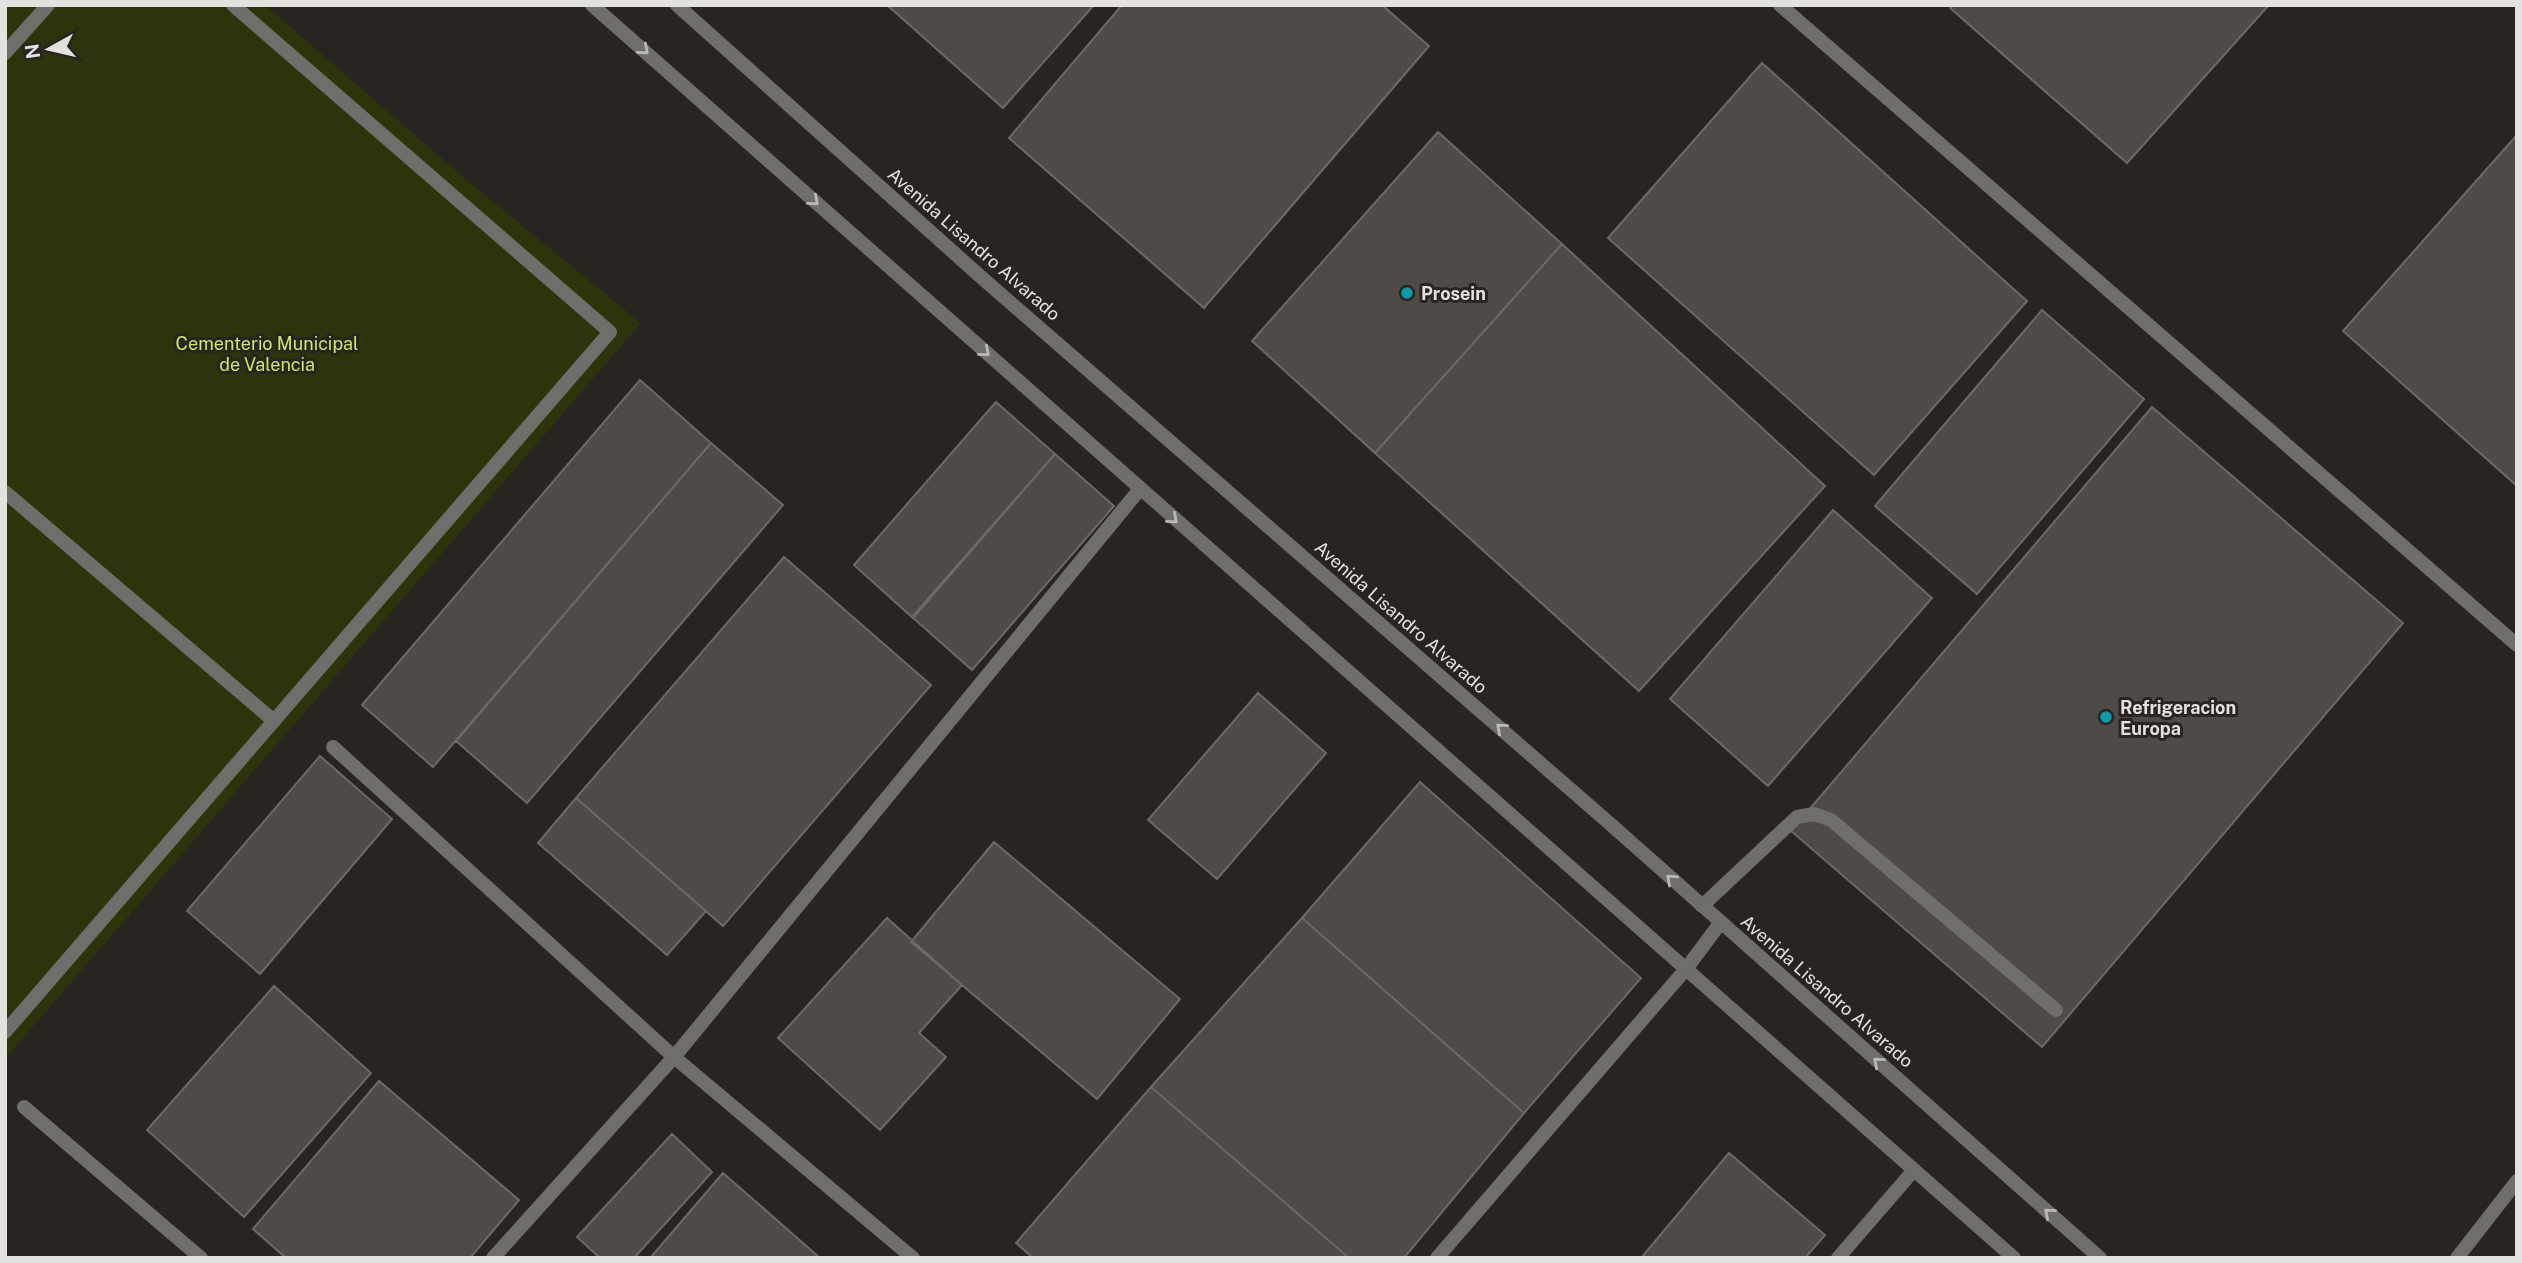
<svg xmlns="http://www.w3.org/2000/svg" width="2522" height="1263" font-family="'Public Sans',sans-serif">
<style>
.green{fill:#2d340b}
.building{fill:#4e4a45;stroke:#6d6964;stroke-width:2}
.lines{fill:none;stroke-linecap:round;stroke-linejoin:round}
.service{stroke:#6f6e6b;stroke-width:14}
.minor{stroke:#6f6e6b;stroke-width:14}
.tertiary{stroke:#6f6e6b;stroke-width:14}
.oneway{stroke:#bbb9b6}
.culture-dot{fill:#0f9aa8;stroke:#282520;stroke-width:2.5}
.labels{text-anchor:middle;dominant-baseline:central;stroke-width:6;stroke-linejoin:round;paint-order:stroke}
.street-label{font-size:18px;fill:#e4e2df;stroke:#282520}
.poi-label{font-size:18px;font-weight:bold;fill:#e4e2df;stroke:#282520;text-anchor:start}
.park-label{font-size:18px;fill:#cee66b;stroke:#282520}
</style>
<rect width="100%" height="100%" fill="#282520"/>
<!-- green -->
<path class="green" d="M5,5H265L469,182L641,323L5,1059Z"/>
<!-- building -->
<path class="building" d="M887,5H1094L1003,108Z
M1122,5H1382L1429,46L1204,308L1009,138Z
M1953,5H2269L2127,163L1950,8Z
M1762,63L2027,301L1874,475L1608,238Z
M1438,132L1562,244L1375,453L1252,341Z
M2517,135V486L2343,331Z
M1562,244L1825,486L1639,691L1375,453Z
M2042,310L2144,399L1977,594L1875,506Z
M640,380L711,443L433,767L362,705Z
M996,402L1055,454L913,618L854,565Z
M2152,407L2403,623L2042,1047L1791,831Z
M711,443L783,505L527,803L456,741Z
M1055,454L1114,506L972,670L912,617Z
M1833,510L1932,598L1768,786L1670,699Z
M784,557L931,685L723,926L576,798Z
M1258,693L1326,753L1217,879L1148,820Z
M320,756L392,819L260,974L187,911Z
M1420,782L1641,978L1524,1113L1302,918Z
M576,798L706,911L667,955L538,843Z
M994,842L1180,999L1097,1099L911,942Z
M887,918L962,985L919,1033L946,1057L880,1130L778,1038Z
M1302,918L1524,1113L1404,1258H1349L1151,1087Z
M274,986L371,1073L244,1217L147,1130Z
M379,1081L519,1200L470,1258H286L253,1229Z
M1151,1087L1349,1258H1033L1016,1243Z
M672,1134L712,1172L634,1258H600L577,1237Z
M1729,1153L1825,1235L1805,1258H1641Z
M723,1173L820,1258H650Z"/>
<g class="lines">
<!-- service -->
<path class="service" d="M5,53L48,5
M5,492L274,721
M333,747L674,1057L913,1258
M1702,906L1797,817L1814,814L1831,820L2056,1010
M5,1032L610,332L233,5
M24,1107L201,1258
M493,1258L674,1057L1140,489
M1838,1258L1914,1170"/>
<!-- minor -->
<path class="minor" d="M1780,5L2517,645
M1437,1258L1686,969L1721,922
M2457,1258L2517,1181"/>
<!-- tertiary -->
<path class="tertiary" d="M592,5L2014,1258
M677,5L981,277L1608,822L2100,1258"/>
</g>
<!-- one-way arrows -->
<defs><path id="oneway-chevron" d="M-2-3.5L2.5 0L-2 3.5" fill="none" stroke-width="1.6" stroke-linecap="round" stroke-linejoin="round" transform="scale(1.75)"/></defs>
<g class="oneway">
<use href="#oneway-chevron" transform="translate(644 50) rotate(41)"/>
<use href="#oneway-chevron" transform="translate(814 201) rotate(41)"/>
<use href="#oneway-chevron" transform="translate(985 352) rotate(41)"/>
<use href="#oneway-chevron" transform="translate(1173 519) rotate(41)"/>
<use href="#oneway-chevron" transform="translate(1501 728) rotate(-139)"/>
<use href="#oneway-chevron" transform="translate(1671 879) rotate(-138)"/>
<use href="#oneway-chevron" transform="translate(1878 1062) rotate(-139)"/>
<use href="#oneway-chevron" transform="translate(2049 1213) rotate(-139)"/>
</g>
<!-- markers -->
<g class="culture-dot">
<circle cx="1407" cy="293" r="7"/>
<circle cx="2106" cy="717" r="7"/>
</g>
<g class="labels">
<!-- street labels -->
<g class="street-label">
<text transform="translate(974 244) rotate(41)">Avenida Lisandro Alvarado</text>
<text transform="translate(1401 617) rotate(41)">Avenida Lisandro Alvarado</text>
<text transform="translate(1827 991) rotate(41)">Avenida Lisandro Alvarado</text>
</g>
<!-- poi labels -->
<g class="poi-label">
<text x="1421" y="293">Prosein</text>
<text x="2120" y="707">Refrigeracion<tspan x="2120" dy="21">Europa</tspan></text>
</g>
<!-- park labels -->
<g class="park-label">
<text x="267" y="343">Cementerio Municipal<tspan x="267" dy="21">de Valencia</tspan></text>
</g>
</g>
<!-- border -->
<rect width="2522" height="1263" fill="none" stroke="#e4e2df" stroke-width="14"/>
<!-- north arrow -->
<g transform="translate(49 49) rotate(262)" stroke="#282520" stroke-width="5" paint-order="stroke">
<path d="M0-5L12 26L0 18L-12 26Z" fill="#e4e2df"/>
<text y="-10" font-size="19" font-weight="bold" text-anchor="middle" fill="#e4e2df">N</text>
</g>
</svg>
